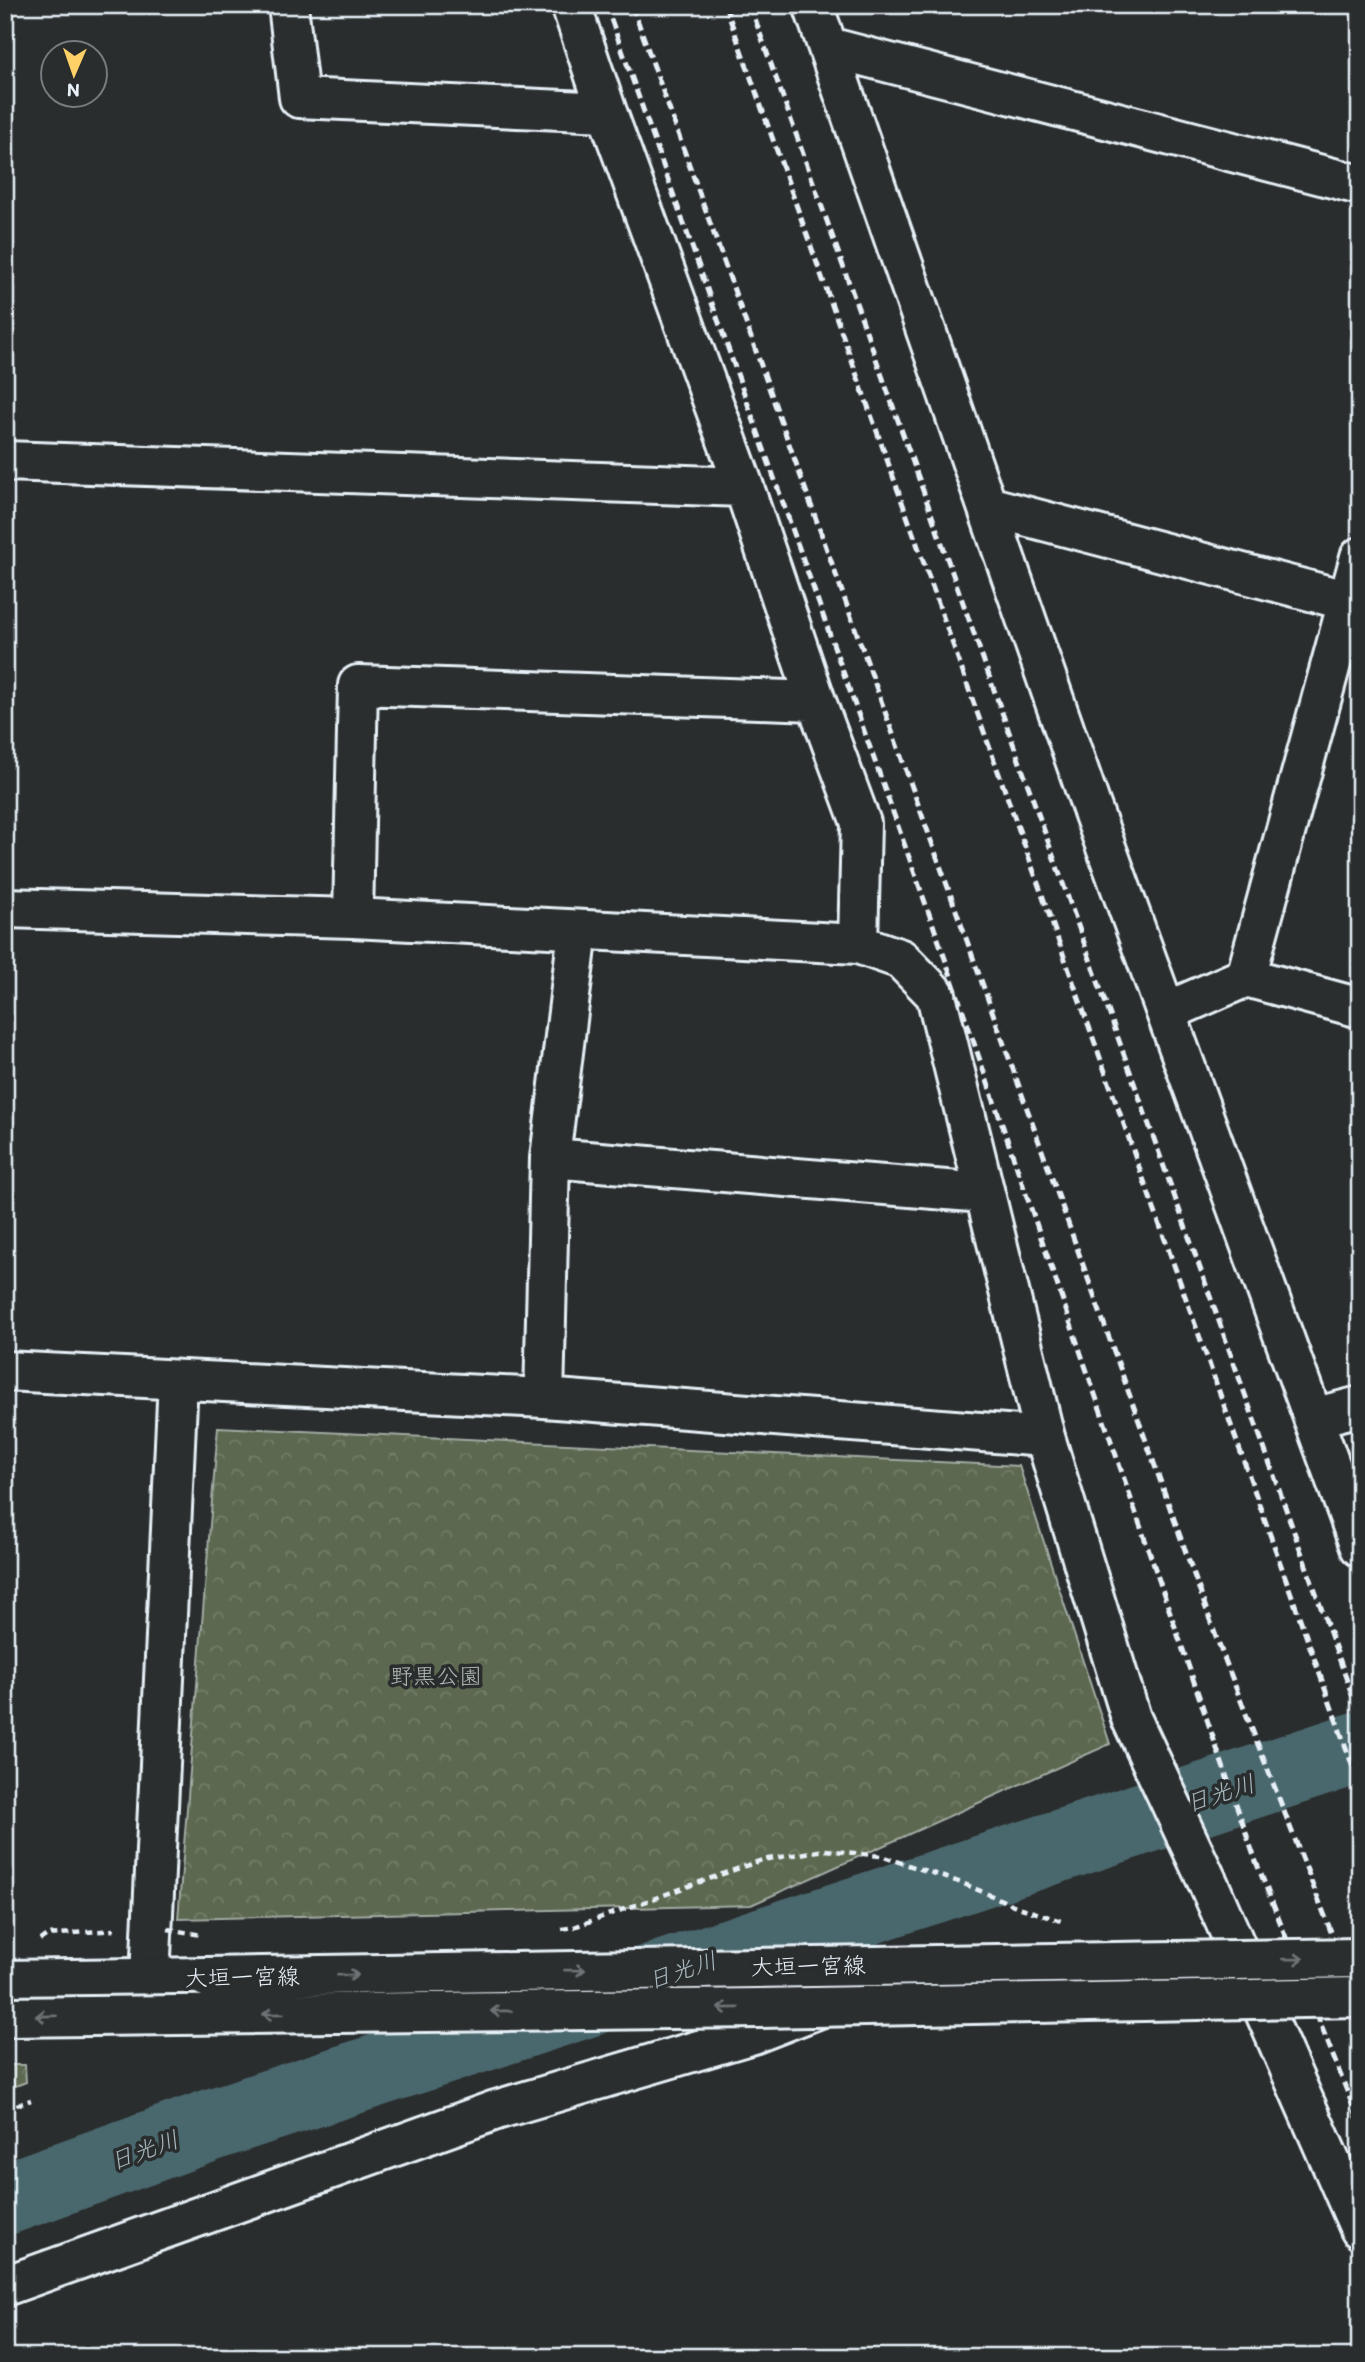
<svg xmlns="http://www.w3.org/2000/svg" width="1365" height="2362" font-family="Itim,'Klee One',sans-serif">
<style>
.park{fill:url(#park-crowns);stroke:#a2aca4;stroke-width:2}
.lines{fill:none;stroke-linecap:round;stroke-linejoin:round}
.river{stroke:#4a676d;stroke-width:72}
.minor-casing{stroke:#e8f1f8;stroke-width:44}
.major-casing{stroke:#e8f1f8;stroke-width:44}
.path{stroke:#e8f1f8;stroke-width:4.5;stroke-dasharray:7 5;stroke-linecap:butt}
.minor{stroke:#2a2d2e;stroke-width:38}
.major{stroke:#2a2d2e;stroke-width:38}
.rail{stroke:#e8f1f8;stroke-width:5;stroke-dasharray:10 5;stroke-linecap:butt}
.major-bridge-casing{stroke:#e8f1f8;stroke-width:44;stroke-linecap:butt}
.path-bridge{stroke:#e8f1f8;stroke-width:4.5;stroke-dasharray:7 5;stroke-linecap:butt}
.major-bridge{stroke:#2a2d2e;stroke-width:38}
.oneway{stroke:#6c7275}
.labels{text-anchor:middle;dominant-baseline:central;stroke-width:7;stroke-linejoin:round;paint-order:stroke}
.park-label{font-size:23px;fill:#b0bab4;stroke:#2a2d2e}
.street-label{font-size:23px;fill:#e8f1f8;stroke:#2a2d2e}
.water-label{font-size:24px;font-style:italic;fill:#a9bac0;stroke:#2a2d2e}
</style>
<defs>
<pattern id="park-crowns" width="20" height="18" patternUnits="userSpaceOnUse" patternTransform="scale(1.75)"><rect width="20" height="18" fill="#5c684f"/><path d="M2 6a3 3 0 1 1 6 0M12 15a3 3 0 1 1 6 0" fill="none" stroke="#737e69"/></pattern>
</defs>
<rect width="100%" height="100%" fill="#2a2d2e"/>
<filter id="ink" filterUnits="userSpaceOnUse"><feTurbulence type="fractalNoise" baseFrequency=".0143" numOctaves="2"/><feDisplacementMap in="SourceGraphic" scale="14" xChannelSelector="R" yChannelSelector="G"/><feConvolveMatrix kernelMatrix="1 2 1 2 8 2 1 2 1" color-interpolation-filters="sRGB"/></filter>
<g filter="url(#ink)">
<!-- park -->
<path class="park" d="M218,1427L1019,1466L1110,1744L751,1905L178,1919Z
M5,2065H25L26,2082L5,2090Z"/>
<g class="lines">
<!-- river -->
<path class="river" d="M5,2199L217,2123L1360,1747"/>
<defs>
<path id="minor" d="M288,5L299,98L607,112
M571,5L607,112L744,487L816,701L861,823L858,944L901,959L936,995L1045,1437L1131,1718L1209,1885L1360,2229
M813,5L1091,806L1360,1547
M828,47L1360,185
M5,461L744,487
M987,506L1360,604
M5,908L353,918L858,944
M353,918L358,685L816,701
M1246,977L1360,557
M1166,1012L1246,977L1360,1008
M550,1158L984,1193
M5,1371L544,1398L1045,1437
M544,1398L550,1158L578,931
M1313,1418L1360,1406
M150,1978L178,1380
M5,2286L496,2110L753,2034L871,1988L906,1983L946,1982"/>
<path id="major" d="M5,1980L206,1977"/>
</defs>
<!-- minor casing -->
<use href="#minor" class="minor-casing"/>
<!-- major casing -->
<use href="#major" class="major-casing"/>
<!-- path -->
<path class="path" d="M40,1940L47,1935L114,1930
M5,2109L31,2100"/>
<!-- minor -->
<use href="#minor" class="minor"/>
<!-- major -->
<use href="#major" class="major"/>
<!-- rail -->
<path class="rail" d="M606,5L942,950L1255,1859L1360,2124
M632,5L1218,1642L1360,2006
M725,5L1360,1787
M750,5L1360,1717"/>
<defs>
<path id="major-bridge" d="M206,1977L1360,1958
M5,2017L759,2008L1360,1997"/>
</defs>
<!-- major-bridge casing -->
<use href="#major-bridge" class="major-bridge-casing"/>
<!-- path-bridge -->
<path class="path-bridge" d="M168,1929L201,1935
M562,1929L574,1927L762,1860L825,1850L881,1856L962,1883L1018,1907L1061,1921"/>
<!-- major-bridge -->
<use href="#major-bridge" class="major-bridge"/>
</g>
<!-- one-way arrows -->
<defs><path id="oneway-shaft" d="M-6 0H5M1.5-3L5.5 0L1.5 3" fill="none" stroke-width="1.6" stroke-linecap="round" stroke-linejoin="round" transform="scale(1.75)"/></defs>
<g class="oneway">
<use href="#oneway-shaft" transform="translate(1293 1959) rotate(-1)"/>
<use href="#oneway-shaft" transform="translate(575 1970) rotate(-1)"/>
<use href="#oneway-shaft" transform="translate(348 1975) rotate(-1)"/>
<use href="#oneway-shaft" transform="translate(728 2008) rotate(179)"/>
<use href="#oneway-shaft" transform="translate(501 2011) rotate(179)"/>
<use href="#oneway-shaft" transform="translate(273 2014) rotate(179)"/>
<use href="#oneway-shaft" transform="translate(46 2016) rotate(179)"/>
</g>
</g>
<g class="labels">
<!-- park labels -->
<g class="park-label">
<text x="436" y="1676">野黒公園</text>
</g>
<!-- street labels -->
<g class="street-label">
<text transform="translate(808 1966) rotate(-1)">大垣一宮線</text>
<text transform="translate(242 1977) rotate(-1)">大垣一宮線</text>
</g>
<!-- water labels -->
<g class="water-label">
<text transform="translate(1220 1793) rotate(-18)">日光川</text>
<text transform="translate(682 1970) rotate(-18)">日光川</text>
<text transform="translate(144 2150) rotate(-20)">日光川</text>
</g>
</g>
<!-- margin -->
<rect width="1365" height="2362" fill="none" stroke="#2a2d2e" stroke-width="28"/>
<rect x="14" y="14" width="1337" height="2334" fill="none" stroke="#e8f1f8" stroke-width="2.5" filter="url(#ink)"/>
<!-- north arrow -->
<g transform="translate(74 74) rotate(182)"><circle r="33" fill="#2a2d2e" stroke="#767b7f" stroke-width="2"/>
<path d="M0-5L12 26L0 18L-12 26Z" fill="#ffd166"/>
<text y="-10" font-size="19" font-weight="bold" text-anchor="middle" fill="#e8f1f8">N</text>
</g>
</svg>
